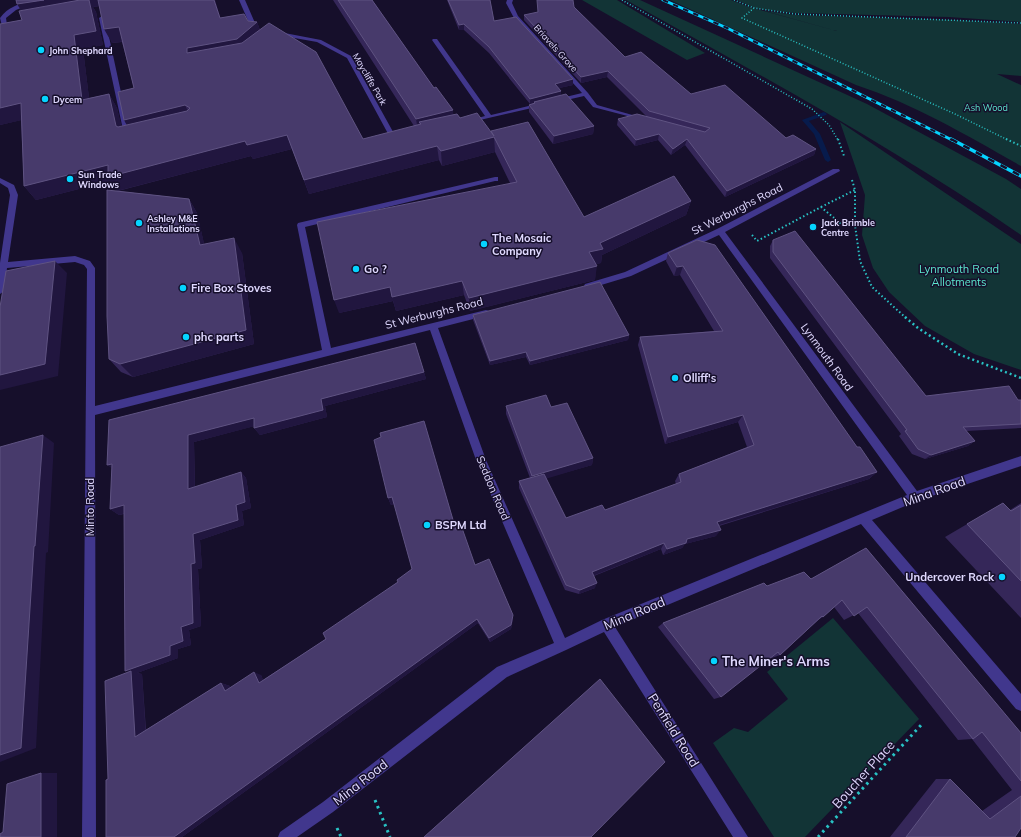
<svg xmlns="http://www.w3.org/2000/svg" width="1021" height="837" font-family="Mulish,sans-serif">
<style>
.green{fill:#123436}
.lines{fill:none;stroke-linecap:round;stroke-linejoin:round}
.stream{fill:#071b4c;fill-rule:evenodd}
.path-far3{stroke:#28c2c4;stroke-width:1.5;stroke-dasharray:1 2;stroke-linecap:butt}
.path-far2{stroke:#28c2c4;stroke-width:2;stroke-dasharray:1.5 2.5;stroke-linecap:butt}
.path-far1{stroke:#28c2c4;stroke-width:2.5;stroke-dasharray:2 3;stroke-linecap:butt}
.path{stroke:#28c2c4;stroke-width:3;stroke-dasharray:2.5 4;stroke-linecap:butt}
.minor{fill:#41378d;fill-rule:evenodd}
.rail-far1-casing{stroke:#05d4ff;stroke-width:3}
.rail-casing{stroke:#05d4ff;stroke-width:3.5}
.rail-far1{stroke:#160f2b;stroke-width:2;stroke-dasharray:5.5;stroke-linecap:butt}
.rail{stroke:#160f2b;stroke-width:2.5;stroke-dasharray:7;stroke-linecap:butt}
.wall{fill:#352759;fill-rule:evenodd}
.shaded-wall{fill:#21163f}
.building{fill:#473a6b;stroke:#5f5382}
.poi-dot{fill:#05d4ff;stroke:#160f2b;stroke-width:1.5}
.labels{text-anchor:middle;dominant-baseline:central;stroke-width:3;stroke-linejoin:round;paint-order:stroke}
.far-street-label{font-size:9px;fill:#e0d9ff;stroke:#160f2b}
.far-poi-label{font-size:9px;font-weight:bold;fill:#e0d9ff;stroke:#160f2b;text-anchor:start}
.far-park-label{font-size:9px;fill:#5ce8cf;stroke:#160f2b}
.street-label{font-size:11px;fill:#e0d9ff;stroke:#160f2b}
.poi-label{font-size:11px;font-weight:bold;fill:#e0d9ff;stroke:#160f2b;text-anchor:start}
.park-label{font-size:11px;fill:#5ce8cf;stroke:#160f2b}
.near-street-label{font-size:13px;fill:#e0d9ff;stroke:#160f2b}
.near-poi-label{font-size:13px;font-weight:bold;fill:#e0d9ff;stroke:#160f2b;text-anchor:start}
</style>
<rect width="100%" height="100%" fill="#160f2b"/>
<!-- green -->
<path class="green" d="M582,0H617L705,53L687,60Z
M626,0H640L867,104L1006,179L1021,189V235C895,148 760,75 626,0Z
M670,0H731L749,7L837,31L765,11L796,15L950,20L1021,24V76L997,74L1021,85V166C968,136 914,104 856,85Z
M737,0H1021V22L949,17L795,13L755,8Z
M840,122L1021,244V370L974,354L925,326L889,292L873,268L862,235L865,195Z
M833,618L919,719L805,837H774L713,743L734,728L748,732L788,699L767,672Z"/>
<g class="lines">
<!-- stream -->
<path class="stream" d="M824,112L827,114L826,115L809,121L820,134L831,160L828,162L825,160L814,134L802,120Z"/>
<!-- path-far3 -->
<path class="path-far3" d="M622,0L812,109L829,125L838,140
M734,0L754,8L795,14L1021,23
M754,8L742,18L955,114L1008,140"/>
<!-- path-far2 -->
<path class="path-far2" d="M838,139L844,156
M1006,139L1021,146
M852,180L855,190V224
M821,207L855,190
M752,235L757,241L821,207L840,223L847,220L855,225L860,261L872,287L906,318"/>
<!-- path-far1 -->
<path class="path-far1" d="M905,317L918,328L958,354L1021,378"/>
<!-- path -->
<path class="path" d="M375,800L390,837
M337,828L341,837
M818,837L922,724"/>
<!-- minor -->
<path class="minor" d="M31,0H40L16,10L6,18L7,25L2,26L0,18C8,7 19,4 31,0Z
M239,0H245L259,32L258,33L253,32Z
M507,0H513L512,3L518,16L588,93L597,105L643,118V120L593,107L584,96L467,123V121L485,116L432,40L433,39H437L491,115L582,93L514,18L506,3Z
M102,16L105,18L131,139L128,141L125,139L99,18Z
M274,31L321,40L351,56L397,139L400,141L399,142L395,143L392,141L347,58L317,42L272,34L271,33Z
M833,169H839L840,171L725,232L917,491L1021,456V466L917,501L872,520L1021,694V711L1016,709L861,524L615,627L748,837H733L604,632L566,650L507,677L333,812L297,837H278L280,832L323,802L497,667L554,643L476,460L430,330L95,415L96,837H82L87,269L84,265L75,262L7,268L4,291L0,294V263L10,195L8,188L0,183V178L14,185L18,195L8,262L75,256L90,261L95,268V406L322,350L297,225L298,223L495,177H498V181H495L305,227L331,348L486,310L489,311L490,313L489,315L438,328L486,460L565,638L602,620L907,495L719,235L631,276L588,289L584,286L585,284L625,272L717,229Z"/>
<defs>
<path id="rail-far1" d="M663,0L727,28L952,140"/>
<path id="rail" d="M951,139L1021,176"/>
</defs>
<!-- rail-far1 casing -->
<use href="#rail-far1" class="rail-far1-casing"/>
<!-- rail casing -->
<use href="#rail" class="rail-casing"/>
<!-- rail-far1 -->
<use href="#rail-far1" class="rail-far1"/>
<!-- rail -->
<use href="#rail" class="rail"/>
</g>
<!-- wall -->
<path class="wall" d="M16,0H215L220,18L257,22L260,30L363,139L414,126L333,0H372L434,88L453,110V114L491,132V131L584,217L691,201L686,215L602,255L601,263L596,264L595,280L470,311L464,295L396,311L393,301L339,313L510,183L495,152L442,166L439,160L309,194L292,149L253,159L251,156L118,191L189,199L197,213L204,244L242,253L254,344L133,377L121,372L109,359L117,191L110,181L36,200L24,186L21,120L0,125V24L22,20L21,10L17,4ZM100,6L112,43L122,42L134,88L124,120L127,125L121,126L117,108L109,94L89,98L83,49L103,45L96,12L93,7Z
M447,0H490L494,21L573,79V85L559,88L561,91V96L594,126L593,134L553,144L529,112V105L534,103L530,104L489,53L464,30H459Z
M574,7L625,57L691,94L786,138L816,149L814,155L725,197L685,145L671,155L658,140L635,146L617,125L618,119L647,117L607,77L581,83L524,20V15Z
M697,240L857,447L877,472L869,479L719,526L716,536L685,544L682,548L663,555L661,549L594,576L595,588L579,594L565,590L519,488V481L530,478L506,414V406L551,407L593,458L592,465L546,478L566,518L605,510L676,484L675,481L679,474L747,447L738,422L665,444L638,345L640,337L714,331L680,275L674,276L666,261L668,253Z
M773,240L926,396L1021,400V428L966,431L975,441L968,446L925,459L912,454L899,436L901,434L770,258V246Z
M473,315L629,335L628,340L530,365L526,357L490,365L473,320Z
M415,343L424,372L426,379L325,406L327,417L260,435L254,428V426L194,442L195,487L241,472L246,478L251,508L242,511L244,525L200,540L202,568L198,569L201,626L189,630L191,645L178,649V658L137,673L142,674L146,730L221,683L230,686V688L261,675L263,680L326,639L398,582L412,569L394,504L391,505L388,498L456,530L475,565L513,619L511,629L490,642L478,623L182,837H106L108,779L130,672L124,514L119,515L110,509L112,468Z
M1003,503L1010,510L1021,503V618L945,537Z
M866,548L1021,733V828L1015,837H890L936,779H950L982,811L1012,790L972,739L958,740L858,613L844,620L834,607L823,617L818,620L780,655L772,658L771,657L721,697L714,699L658,627L663,623L767,586L811,579Z"/>
<!-- shaded-wall -->
<path class="shaded-wall" d="M44,0H134L93,7L96,12L103,45L83,49L91,114L17,4Z
M214,0H215L225,32L220,18Z
M257,22L262,36L194,63L187,53V48Z
M464,24V30H459V25Z
M119,27L126,41L112,43L104,29Z
M608,71L607,77L581,83V77Z
M573,79V85L555,89V84Z
M561,91V97L534,102V103L530,104V99Z
M109,94L117,108L125,140L116,126Z
M21,103L31,118L0,125V108Z
M185,105L192,120L132,134L124,120Z
M453,110L454,123L419,122L420,131H418L416,119Z
M594,126L593,134L553,144L554,136Z
M659,134L658,140L635,146L636,140Z
M287,135L292,149L253,159L251,156L117,191L110,181L36,200L24,186L108,165L245,141Z
M494,137L495,152L442,166L441,151Z
M687,139L685,145L671,155L673,149Z
M437,146L439,160L309,194L304,180Z
M816,149L814,155L725,197L727,191Z
M189,199L197,213L208,260L200,245Z
M691,201L686,215L602,255L601,263L587,266L589,252L600,243Z
M234,238L242,253L254,344L133,377L120,364Z
M55,261L67,273L58,376L0,390V375Z
M597,266L595,280L470,311L469,298Z
M683,266L680,275L674,276L677,267Z
M462,281L464,295L396,311L392,297Z
M390,287L393,301L339,313L334,300Z
M629,335L628,340L530,365V361Z
M526,352V357L490,365V361Z
M424,372L426,379L325,406L327,417L260,435L254,428L321,399Z
M743,415L738,422L665,444L668,437Z
M254,418L259,425L194,442L195,495L188,489V435Z
M43,435L54,443L48,552L46,553L36,748L0,762V755L34,546Z
M975,441L968,446L925,459L931,455Z
M593,458L592,465L532,483V476Z
M112,464L116,471L107,465Z
M241,472L246,478L251,508L242,511L244,525L200,540L202,568L198,569L201,626L189,630L191,645L178,649V658L137,673L142,674L146,738L135,737L131,672L125,671L170,646L181,627L191,564L193,534L236,505Z
M877,472L869,479L713,527L717,522Z
M392,497L395,504L391,505L388,498Z
M124,505L132,511L119,515L110,509Z
M721,530L716,536L685,544L682,548L663,555L667,549L687,539Z
M664,543L661,549L590,577L592,572Z
M597,583L595,588L579,594L580,590Z
M513,615V619L511,629L490,642L489,638Z
M477,619L478,623L182,837H174Z
M254,672L261,675L266,686L259,683Z
M221,683L230,686L233,694L225,691Z
M41,773H57V837H41Z"/>
<!-- building -->
<path class="building" d="M16,0H44L17,4Z
M80,0H89L96,31L74,35L82,100L109,94L116,126L118,127L187,111L190,108L185,105L124,120L118,92L134,88L119,27L104,29L98,0H214L220,18L244,14L248,21L257,22L237,39L187,48V53L242,43L269,23L316,52L363,139L421,124L419,122L457,114L460,118L477,113L494,136L491,131L528,122L584,217L674,176L691,201L600,243L603,249L589,252L597,266L469,298L462,281L392,297L390,287L334,300L317,222L517,182L494,137L441,151L437,146L304,180L287,135L247,145L245,141L108,177V165L24,186L21,103L0,108V24L22,20L19,11Z
M338,0H372L434,88L436,87L453,110L416,119Z
M448,0H490L494,21L516,17L573,79L555,84L561,91L530,99L489,47L464,24L459,25Z
M537,0H573L574,7L625,57L641,52L691,94L725,85L786,138L793,135L816,149L727,191L687,139L673,149L659,134L636,140L618,119L637,114L705,132L710,128L649,111L608,71L581,77L524,15L538,12Z
M566,94L594,126L554,136L529,105L535,103L534,102Z
M107,190L189,199L200,245L234,238L246,330L120,364L109,359L107,316Z
M795,231L926,396L1009,386L1018,400H1021V424L963,427L975,441L931,455L918,449L905,431L907,430L773,252V240Z
M697,240L715,245L857,447H860L877,472L717,522L721,530L687,539L686,543L667,549L664,543L592,572L597,583L580,590L566,585L519,481L544,474L566,518L602,505L605,510L681,482L679,474L754,445L743,415L668,437L640,337L723,331L683,266L677,267L668,253Z
M55,261L45,364L0,375V307L6,271Z
M600,282L629,335L530,361L526,352L490,361L473,315Z
M415,343L424,372L321,399L323,410L254,428V418L188,435V489L241,472L245,502L236,505L238,520L193,534L195,563L191,564L193,623L181,627L183,641L170,646V655L125,671L124,505L110,509L112,464L107,465L109,420Z
M546,395L551,407L567,403L593,458L532,476L506,406Z
M424,421L456,530L462,528L475,565L489,559L513,615L511,625L489,638L477,619L174,837H106V780L108,779L105,681L131,671L135,737L221,683L225,691L254,672L259,683L326,639L323,633L398,582L397,580L412,569L392,497L388,498L374,440L381,437L380,433Z
M43,435L35,546H34L21,748L0,755V447Z
M1003,503L1011,511L1021,505V581L967,524Z
M866,548L1021,733V781L982,732L973,739L867,607L854,616L842,600L823,617L822,616L780,655L778,652L721,697L663,623L764,583L767,586L804,572L811,579Z
M600,679L665,762L591,837H424Z
M41,773V837H0V834L3,832L7,784Z
M950,779L990,819L1021,796V828L1015,837H906Z"/>
<!-- markers -->
<g class="poi-dot">
<circle cx="41" cy="50" r="4"/>
<circle cx="45" cy="99" r="4"/>
<circle cx="70" cy="179" r="4"/>
<circle cx="139" cy="223" r="4"/>
<circle cx="813" cy="227" r="4"/>
<circle cx="484" cy="244" r="4"/>
<circle cx="356" cy="269" r="4"/>
<circle cx="183" cy="288" r="4"/>
<circle cx="186" cy="337" r="4"/>
<circle cx="675" cy="378" r="4"/>
<circle cx="427" cy="525" r="4"/>
<circle cx="1002" cy="577" r="4"/>
<circle cx="714" cy="661" r="4"/>
</g>
<g class="labels">
<!-- far-street labels -->
<g class="far-street-label">
<text transform="translate(556 48) rotate(48)">Briavels Grove</text>
<text transform="translate(370 79) rotate(60)">Maycliffe Park</text>
</g>
<!-- far-poi labels -->
<g class="far-poi-label">
<text x="49" y="50">John Shephard</text>
<text x="53" y="99">Dycem</text>
<text x="78" y="174">Sun Trade<tspan x="78" dy="10">Windows</tspan></text>
<text x="147" y="218">Ashley M&amp;E<tspan x="147" dy="10">Installations</tspan></text>
<text x="821" y="222">Jack Brimble<tspan x="821" dy="10">Centre</tspan></text>
</g>
<!-- far-park labels -->
<g class="far-park-label">
<text x="986" y="107">Ash Wood</text>
</g>
<!-- street labels -->
<g class="street-label">
<text transform="translate(737 209) rotate(-27)">St Werburghs Road</text>
<text transform="translate(434 313) rotate(-14)">St Werburghs Road</text>
<text transform="translate(827 357) rotate(54)">Lynmouth Road</text>
<text transform="translate(493 488) rotate(67)">Seddon Road</text>
<text transform="translate(90 507) rotate(-90)">Minto Road</text>
</g>
<!-- poi labels -->
<g class="poi-label">
<text x="492" y="238">The Mosaic<tspan x="492" dy="13">Company</tspan></text>
<text x="364" y="269">Go ?</text>
<text x="191" y="288">Fire Box Stoves</text>
<text x="194" y="337">phc parts</text>
<text x="683" y="378">Olliff's</text>
<text x="435" y="525">BSPM Ltd</text>
<text x="994" y="577" text-anchor="end">Undercover Rock</text>
</g>
<!-- park labels -->
<g class="park-label">
<text x="959" y="269">Lynmouth Road<tspan x="959" dy="13">Allotments</tspan></text>
</g>
<!-- near-street labels -->
<g class="near-street-label">
<text transform="translate(934 491) rotate(-20)">Mina Road</text>
<text transform="translate(634 613) rotate(-23)">Mina Road</text>
<text transform="translate(674 730) rotate(58)">Penfield Road</text>
<text transform="translate(863 774) rotate(-48)">Boucher Place</text>
<text transform="translate(360 782) rotate(-38)">Mina Road</text>
</g>
<!-- near-poi labels -->
<g class="near-poi-label">
<text x="722" y="661">The Miner's Arms</text>
</g>
</g>
</svg>
